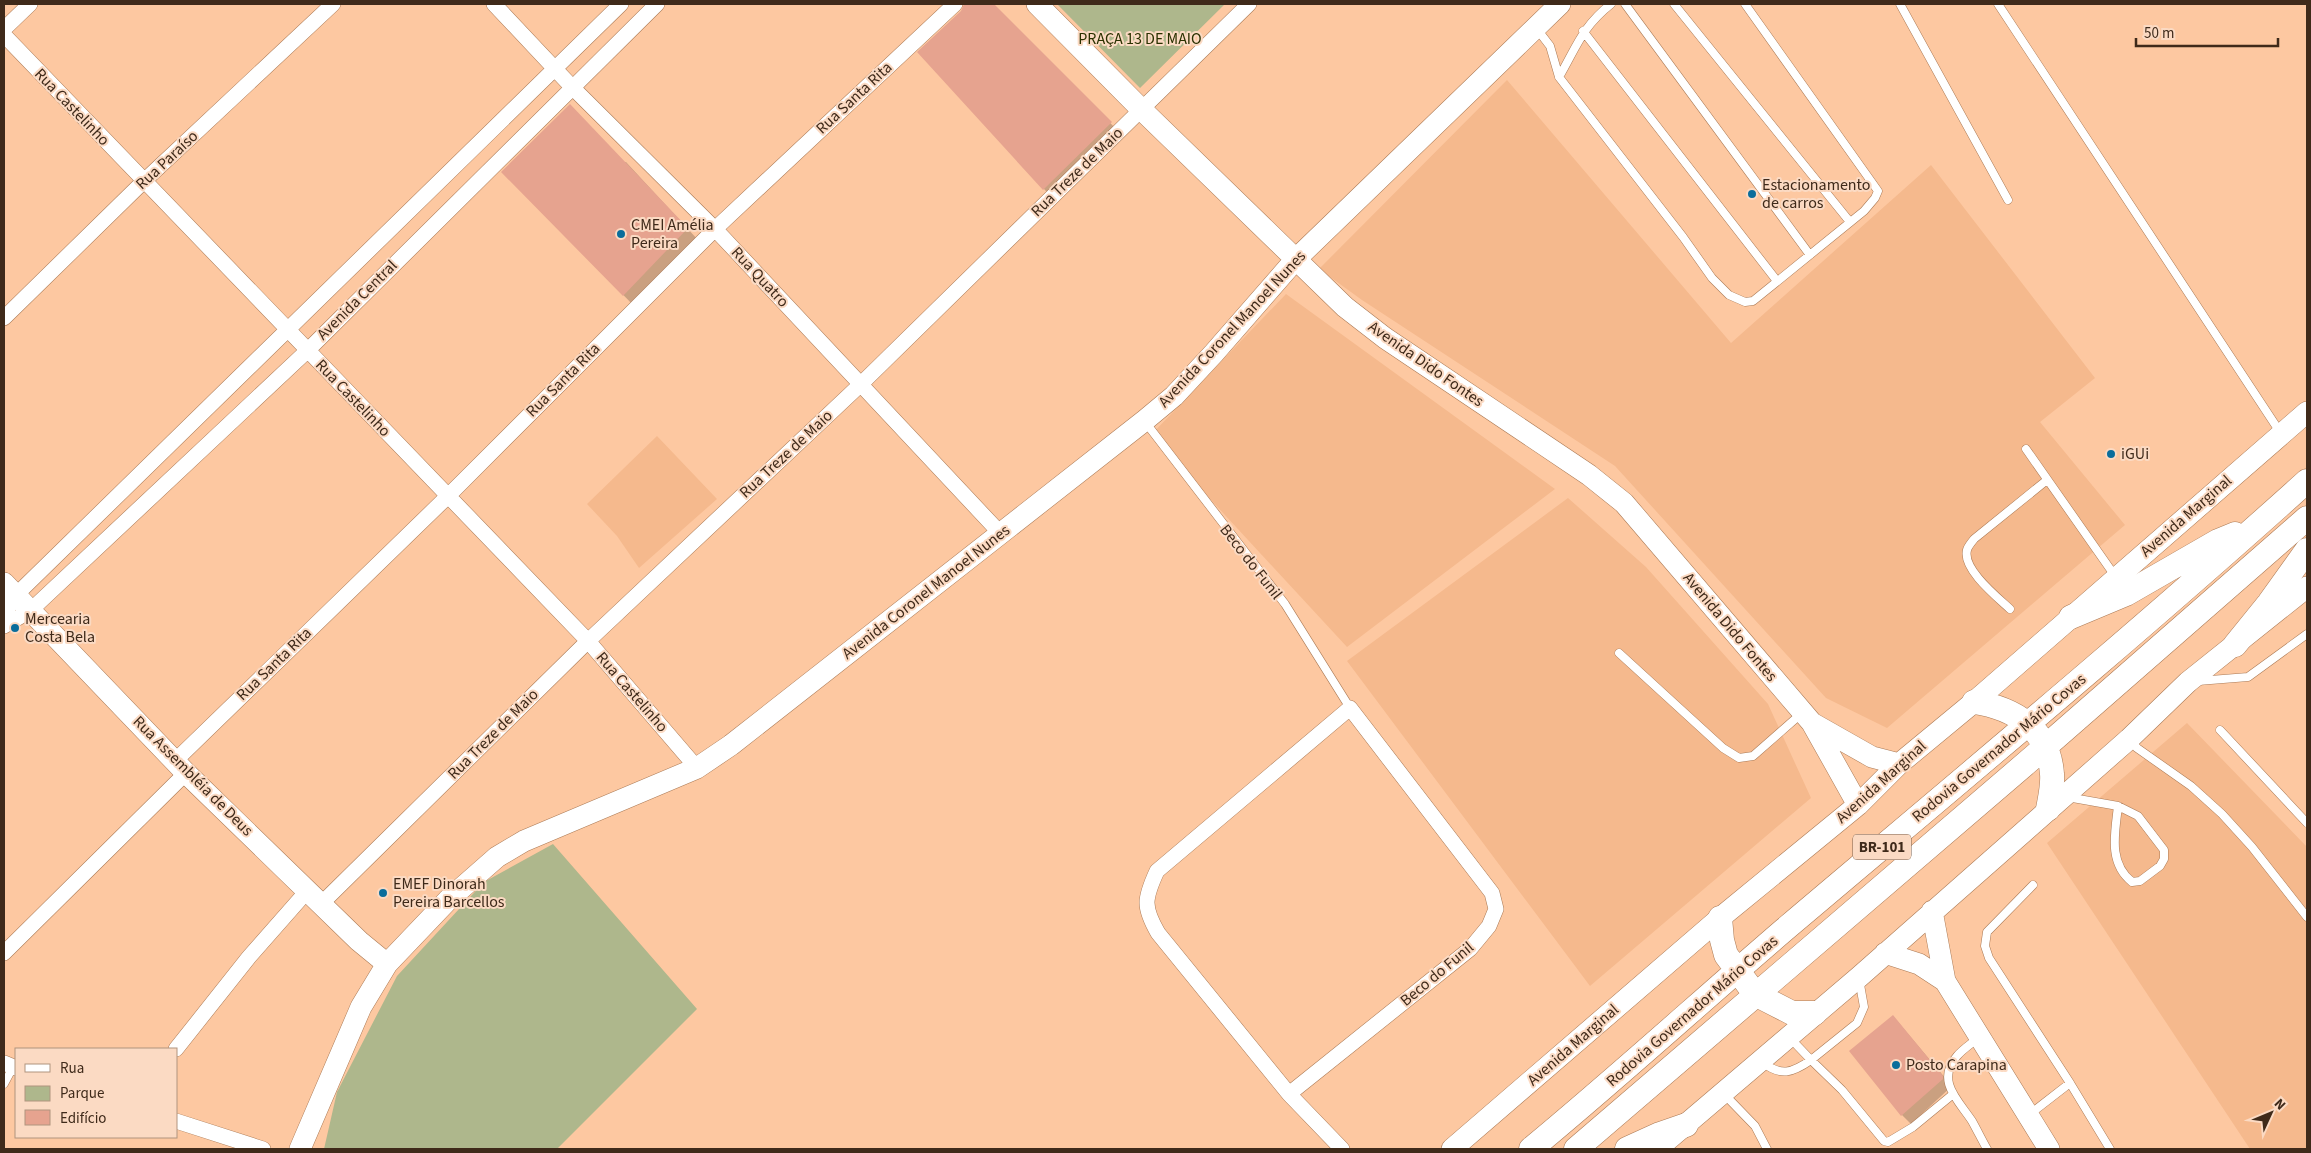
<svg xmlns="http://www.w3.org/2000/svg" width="2311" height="1153" font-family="'Source Sans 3',sans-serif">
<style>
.built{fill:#f5b98d}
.green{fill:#aeb78c}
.shadow{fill:#0003}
.building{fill:#e6a38f}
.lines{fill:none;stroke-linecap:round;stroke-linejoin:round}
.lane-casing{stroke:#ab7a55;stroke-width:9}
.street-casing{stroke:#ab7a55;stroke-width:16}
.secondary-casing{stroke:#ab7a55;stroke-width:22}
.primary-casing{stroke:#ab7a55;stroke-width:25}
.lane{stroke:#fff;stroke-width:8}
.street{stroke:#fff;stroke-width:15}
.secondary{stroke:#fff;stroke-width:21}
.primary{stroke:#fff;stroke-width:24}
.poi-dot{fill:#0a6d9b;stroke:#fbdac3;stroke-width:2}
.labels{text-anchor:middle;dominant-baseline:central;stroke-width:4;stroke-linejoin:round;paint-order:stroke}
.shield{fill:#fbdac3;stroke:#775f4d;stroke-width:1}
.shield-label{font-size:15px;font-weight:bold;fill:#3f2a1a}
.park-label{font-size:16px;fill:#2a3100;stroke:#fbdac3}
.street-label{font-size:16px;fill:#3f2a1a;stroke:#fbdac3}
.poi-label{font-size:16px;fill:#3f2a1a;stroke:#fbdac3;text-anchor:start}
</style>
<rect width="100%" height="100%" fill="#fdc8a1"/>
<!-- built -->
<path class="built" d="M1507,80L1731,343L1931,165L2095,378L2040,422L2125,525L1887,728L1826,698L1615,466L1362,300L1319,269Z
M1286,294L1555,489L1347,647L1151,435Z
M657,436L717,499L639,568L617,536L587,504Z
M1568,498L1646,567L1768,704L1811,798L1590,986L1347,661Z
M2187,723L2307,847V1149H2250L2047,843Z"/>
<!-- green -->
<path class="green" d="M1057,4H1225L1140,88Z
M553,844L697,1009L557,1149H324L337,1092L397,976L484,882Z"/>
<!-- shadow -->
<path class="shadow" d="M965,4H993L1123,136L1056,202L919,53L962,12Z
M626,162L699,241L636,308L503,172Z
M1893,1016L1952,1086L1911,1124L1902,1115Z"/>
<!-- building -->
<path class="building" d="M964,4H994L1112,122L1043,190L917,52L961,11Z
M570,104L688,228L623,296L501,172Z
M1893,1015L1943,1076V1079L1901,1116L1849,1051Z"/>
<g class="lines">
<defs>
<path id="lane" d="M1625,4L1810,255
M1674,4L1850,222
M1900,4L2008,200
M1998,4L2280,432
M1537,29L1550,46L1559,77L1683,237L1712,278L1729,295L1745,302L1753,301L1864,211L1875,198L1878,191L1745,4
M1583,31L1777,281
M1559,77C1577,46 1582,27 1611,4
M1146,423L1285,604L1350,708
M2026,449L2115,576
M2010,609C1997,597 1962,569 1967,550C1968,546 1972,542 1974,539L2047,480
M1619,653L1723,748L1739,758L1753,756L1802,713
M2198,681L2248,677L2307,634
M2220,730L2307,823
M2130,740L2137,748L2191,786L2222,814L2252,847L2307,917
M2067,797L2118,806L2138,816L2164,850V859L2160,866L2140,881L2132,882C2108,863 2115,833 2118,806
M2033,885L1987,932L1985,946L1989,958L2070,1083L2110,1149
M1790,1038L1811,1060L1857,1023L1864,1007L1859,979
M1978,1038C1971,1044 1963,1049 1957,1056C1935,1081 1959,1101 1972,1121C1977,1130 1982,1140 1987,1149
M1762,1062C1781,1077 1792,1073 1811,1060L1842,1090L1884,1141L1888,1142L1913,1127L1952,1095
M4,1084L13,1067
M1724,1094L1755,1126L1767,1149
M2030,1114L2070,1083"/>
<path id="street" d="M494,4L572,87L715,229L1001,534
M4,29L30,4
M4,35L588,641L697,768
M4,318L144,181L333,4
M4,614L16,595L621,4
M4,626L31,610L307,351L657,4
M175,761L448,496L715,229L955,4
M321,904L588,641L861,384L1249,4
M4,953L186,773
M176,1049L249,957L308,890
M4,1063L16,1068
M1289,1094L1470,949L1489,926L1496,909L1492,893L1350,708L1157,871C1144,899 1143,907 1158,933L1289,1094L1342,1149
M176,1121L263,1149"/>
<path id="secondary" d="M1037,4L1141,109L1345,307L1385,338L1589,475L1624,503L1812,723L1858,805
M4,583L186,773L359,941L387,964
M1812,723L1872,757L1899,764
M1932,911L1945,981L2049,1149
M1885,953L1919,964L1945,981
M300,1149L361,1007L387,964L448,900L497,857L524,841L697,768L731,745L1144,421L1174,396L1214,353L1295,260L1560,4
M1452,1149L1720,918L1858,805L1899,764L1974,702L2307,412
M1657,1149L1859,977L2129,739L2188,682L2307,587"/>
<path id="primary" d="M2071,617L2126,594L2218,541L2235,534
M2235,645L2269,603L2307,550
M1974,702C2014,708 2049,729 2052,774C2053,785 2050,798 2048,809
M1720,918L1722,940L1726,955L1755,994L1792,1013H1815
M1531,1149C1617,1078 1699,1003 1784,930C1959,782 2136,635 2307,481
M1576,1149L2045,747L2307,518
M1627,1149L1660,1134L1686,1125"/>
</defs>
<!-- lane casing -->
<use href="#lane" class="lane-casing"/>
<!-- street casing -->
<use href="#street" class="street-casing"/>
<!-- secondary casing -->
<use href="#secondary" class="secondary-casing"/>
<!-- primary casing -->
<use href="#primary" class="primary-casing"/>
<!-- lane -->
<use href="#lane" class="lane"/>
<!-- street -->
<use href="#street" class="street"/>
<!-- secondary -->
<use href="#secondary" class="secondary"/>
<!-- primary -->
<use href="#primary" class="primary"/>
</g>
<!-- markers -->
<g class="poi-dot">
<circle cx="1752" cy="194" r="5"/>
<circle cx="621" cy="234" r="5"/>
<circle cx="2111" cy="454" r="5"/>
<circle cx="15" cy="628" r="5"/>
<circle cx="383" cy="893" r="5"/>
<circle cx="1896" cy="1065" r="5"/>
</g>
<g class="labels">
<!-- shield labels -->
<rect class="shield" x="1853" y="834.5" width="58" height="25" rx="4"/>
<g class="shield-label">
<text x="1882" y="847">BR-101</text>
</g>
<!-- park labels -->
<g class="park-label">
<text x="1140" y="39">PRAÇA 13 DE MAIO</text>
</g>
<!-- street labels -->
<g class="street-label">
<text transform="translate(854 98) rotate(-43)">Rua Santa Rita</text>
<text transform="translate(72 107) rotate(46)">Rua Castelinho</text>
<text transform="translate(167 160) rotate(-43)">Rua Paraíso</text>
<text transform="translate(1077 172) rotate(-44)">Rua Treze de Maio</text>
<text transform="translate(760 277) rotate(47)">Rua Quatro</text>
<text transform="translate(357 300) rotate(-45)">Avenida Central</text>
<text transform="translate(1232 329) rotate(-47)">Avenida Coronel Manoel Nunes</text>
<text transform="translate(1426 364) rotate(35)">Avenida Dido Fontes</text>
<text transform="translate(563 380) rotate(-45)">Rua Santa Rita</text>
<text transform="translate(353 398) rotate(46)">Rua Castelinho</text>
<text transform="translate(786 454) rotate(-43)">Rua Treze de Maio</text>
<text transform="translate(2186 516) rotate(-41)">Avenida Marginal</text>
<text transform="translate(1251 562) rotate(52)">Beco do Funil</text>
<text transform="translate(926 592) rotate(-38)">Avenida Coronel Manoel Nunes</text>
<text transform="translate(1730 627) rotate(50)">Avenida Dido Fontes</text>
<text transform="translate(274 664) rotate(-44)">Rua Santa Rita</text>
<text transform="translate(632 692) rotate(49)">Rua Castelinho</text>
<text transform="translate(493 734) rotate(-45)">Rua Treze de Maio</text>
<text transform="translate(1999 748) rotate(-40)">Rodovia Governador Mário Covas</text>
<text transform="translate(193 776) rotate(45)">Rua Assembléia de Deus</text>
<text transform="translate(1881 782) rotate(-42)">Avenida Marginal</text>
<text transform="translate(1437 974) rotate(-40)">Beco do Funil</text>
<text transform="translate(1692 1011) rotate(-41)">Rodovia Governador Mário Covas</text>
<text transform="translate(1573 1045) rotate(-41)">Avenida Marginal</text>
</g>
<!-- poi labels -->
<g class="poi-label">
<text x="1762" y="185">Estacionamento<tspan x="1762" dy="18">de carros</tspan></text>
<text x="631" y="225">CMEI Amélia<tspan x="631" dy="18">Pereira</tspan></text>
<text x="2121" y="454">iGUi</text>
<text x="25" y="619">Mercearia<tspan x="25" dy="18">Costa Bela</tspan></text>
<text x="393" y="884">EMEF Dinorah<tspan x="393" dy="18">Pereira Barcellos</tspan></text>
<text x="1906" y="1065">Posto Carapina</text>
</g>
</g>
<!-- border -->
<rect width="2311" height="1153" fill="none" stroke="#3f2a1a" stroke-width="10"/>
<!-- legend -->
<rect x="15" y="1048" width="162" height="90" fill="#fbdac3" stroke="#b0947f"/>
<rect x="25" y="1064" width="25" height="8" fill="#ffffff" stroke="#b0947f"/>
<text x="60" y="1073" font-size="15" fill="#3f2a1a">Rua</text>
<rect x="25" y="1086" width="25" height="15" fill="#aeb78c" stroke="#b0947f"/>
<text x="60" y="1098" font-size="15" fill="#3f2a1a">Parque</text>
<rect x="25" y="1110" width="25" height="15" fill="#e6a38f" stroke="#b0947f"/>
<text x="60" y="1123" font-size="15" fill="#3f2a1a">Edifício</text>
<!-- north arrow -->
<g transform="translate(2271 1113) rotate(46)" stroke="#fbdac3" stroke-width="4" paint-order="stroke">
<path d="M0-4L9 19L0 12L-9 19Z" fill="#3f2a1a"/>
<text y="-8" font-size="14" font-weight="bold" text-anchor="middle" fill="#3f2a1a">N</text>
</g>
<!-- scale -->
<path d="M2136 38v8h142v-8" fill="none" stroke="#3f2a1a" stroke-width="2.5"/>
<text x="2144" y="38" font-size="15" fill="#3f2a1a" stroke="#fbdac3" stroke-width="4" paint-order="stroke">50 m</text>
</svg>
